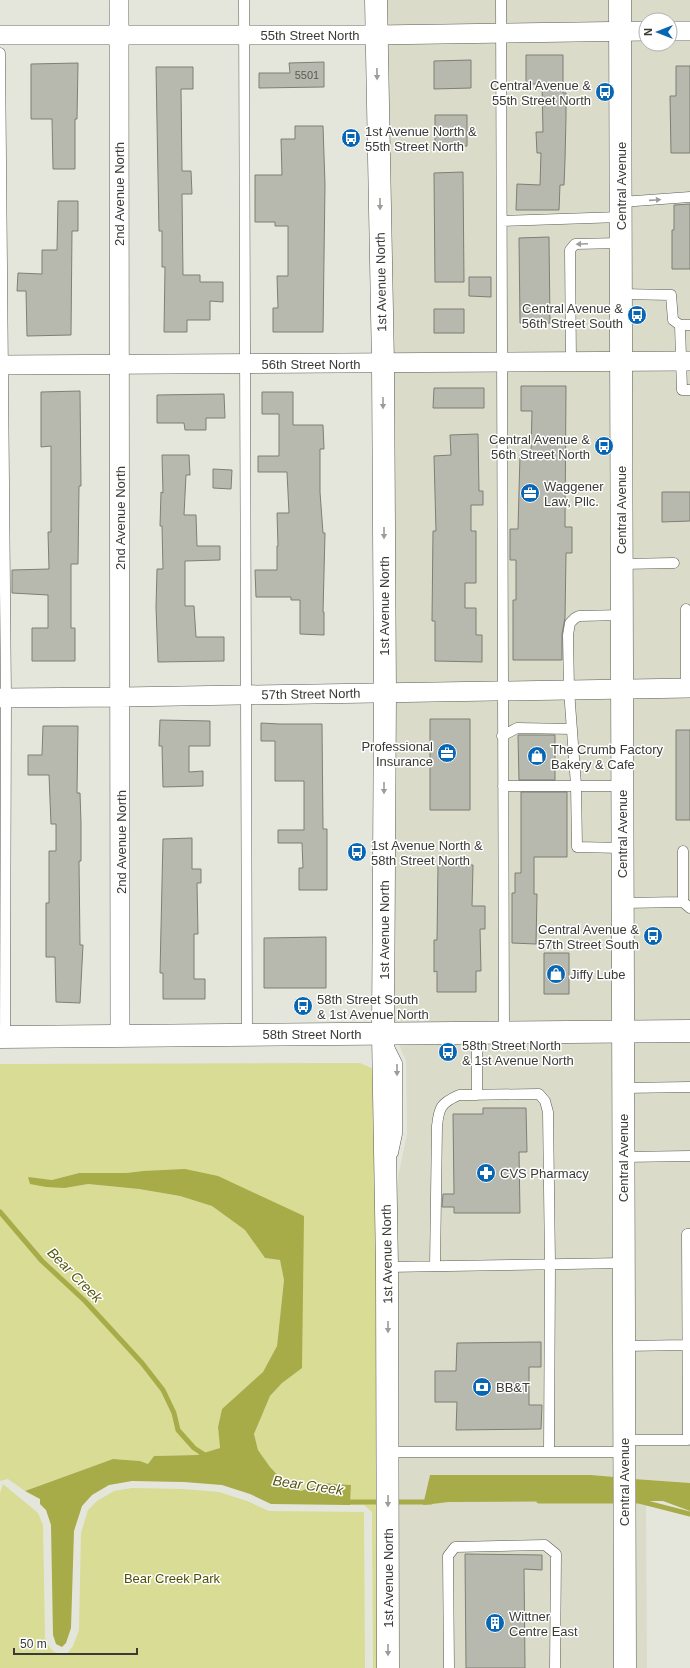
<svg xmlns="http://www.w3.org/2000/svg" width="690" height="1668" font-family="Helvetica,sans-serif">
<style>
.built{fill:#dadbc9}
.green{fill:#d8dc95}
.water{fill:#a7ab48}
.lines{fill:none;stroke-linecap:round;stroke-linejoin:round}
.stream{stroke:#a7ab48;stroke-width:5}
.building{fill:#b8b9ae;stroke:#7e7f75}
.service-casing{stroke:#5b5c53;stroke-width:11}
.minor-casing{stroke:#5b5c53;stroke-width:20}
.tertiary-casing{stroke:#5b5c53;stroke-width:23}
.secondary-casing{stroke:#5b5c53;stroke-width:23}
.primary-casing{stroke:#5b5c53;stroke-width:23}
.service{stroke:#fff;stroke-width:10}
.minor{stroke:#fff;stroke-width:19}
.tertiary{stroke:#fff;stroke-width:22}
.secondary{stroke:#fff;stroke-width:22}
.primary{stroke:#fff;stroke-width:22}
.oneway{fill:#9c9c9a}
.labels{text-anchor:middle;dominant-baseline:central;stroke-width:3;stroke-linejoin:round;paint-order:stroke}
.number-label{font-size:11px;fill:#5a5a54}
.street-label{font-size:13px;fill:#3a3a36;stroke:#fff}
.poi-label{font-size:13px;fill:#3a3a36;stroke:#fff;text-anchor:start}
.park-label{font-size:13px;fill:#4e5000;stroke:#fff}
.water-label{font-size:14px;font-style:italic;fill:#56570d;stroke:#fff}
</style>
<rect width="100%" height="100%" fill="#e5e6db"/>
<!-- built -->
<path class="built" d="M386,0H610V22L386,27Z
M629,0H690V22L646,20V22H630Z
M610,39L612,353L392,355L386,43Z
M630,39H646V44H670V39H690V353H631Z
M612,370V681L394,684L392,372Z
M631,370H690V680L631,681Z
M690,697V1022H633L631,698Z
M612,698L613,1022L393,1025L394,701Z
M613,1039L615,1477L591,1475H430L423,1504L449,1502L615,1501V1668H397L395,1191L407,1134L406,1061L398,1042Z
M633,1039H690V1483L634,1479Z
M634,1501H646L647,1668H634Z"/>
<!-- green -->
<path class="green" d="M360,1063L374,1069L376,1197L378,1668H373L372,1512L364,1505H350L351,1485L322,1483L301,1491L287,1485L270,1467L258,1450L254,1434L270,1396L282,1383L304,1216L143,1171L126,1173H79L52,1180L28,1178L65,1188L88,1184L139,1189L180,1196L212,1206L245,1230L265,1258L280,1260L284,1280L277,1346L263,1372L222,1409L218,1427L220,1448L197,1455L154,1456L148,1464L140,1461L113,1459L25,1491L8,1479L0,1481V1064Z
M3,1484L38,1513L43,1525L45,1637C50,1650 51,1652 66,1655L73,1646L79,1630L81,1533L88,1510L97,1501L114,1491L132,1488L183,1489L219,1492L247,1501L269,1511L364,1512L365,1668H0V1493Z"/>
<!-- water -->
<path class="water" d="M185,1169L218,1176L304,1216L302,1368L282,1383L270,1396L254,1434L258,1450L270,1467L287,1485L301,1491L322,1483L351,1485L350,1505L271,1504L250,1494L222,1485L184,1482L132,1481L109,1485L92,1495L82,1506L74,1531L71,1628L66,1643L62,1647L56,1644L53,1635L51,1525L46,1510L40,1504V1499L25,1491L113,1459L140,1461L148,1464L154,1456L197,1455L220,1448L218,1427L222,1409L263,1372L277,1346L284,1280L280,1260L265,1258L245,1230L212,1206L180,1196L139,1189L88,1184L65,1188L46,1187L30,1184L28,1177L52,1180L79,1173H126L143,1171Z
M430,1475H591L615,1477V1501L449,1502L423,1505Z
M634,1479L690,1483V1511L663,1501H634Z"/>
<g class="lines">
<!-- stream -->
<path class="stream" d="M0,1212L42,1261L85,1301L142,1363L163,1390L174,1413L178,1430L194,1448L208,1457
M539,1501H619
M629,1501H639L690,1514
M345,1502H383
M393,1502H431"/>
</g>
<!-- building -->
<path class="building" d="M526,55H563V93H566V116L565,160L564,185H560L559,210H516L517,184L540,185L541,153H537L536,132H543L542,84H526Z
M471,60V88L434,89V61Z
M324,62V87L259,88V73H290L289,63Z
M78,63L77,119H75V169H53L52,119H31V64Z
M676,66H690V153H671L670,96H676Z
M156,67H193V89H181L182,171H191L192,194H182L183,275H200V282H223V302L210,301V320H187V332H164L165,267H162V231H159Z
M435,115H467V146H435Z
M295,126H323L325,185L323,332H273V308H278L277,276H288V226H275V222H255V175H282L281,139H295Z
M463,172L464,282H435L434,173Z
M58,201H78V231H72L71,335L27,336L26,291H17L18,273L42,274V250H57Z
M690,204V269H672V230H674V205Z
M549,237L550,323H520L519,238Z
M469,277H491V297L469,296Z
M434,309H464V333H434Z
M521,386H566L565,527H572V553H566L565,618L562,634V660H513V600H516V560H510V529H518L520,455H531L532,411H521Z
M434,388H484V408H433Z
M80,391L81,486H79L78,564H71V628H75V661H32V628H48V595L12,593V570L49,569L48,532H51V446L41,447V392Z
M262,392H293V425H323L324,449H320V492L323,533H325L323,612H324V635L300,634V600H291V597H256L255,570H277V546H278L277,513H289L287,472H258V456H279V414H262Z
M224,394L225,418H206V430H185L184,423H157V395Z
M478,434L479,491H483V505H471V531H476V583H465V608H476V635H482V662L435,661V621H432L433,531H436L434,456L451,455L450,435Z
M162,455H189L190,475H186L184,515H196L197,546H220V560L185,561V606H194L196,637H224V661L158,662L156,607L157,569H163L162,526H160L161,492L163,493Z
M213,469L232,470L231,489L213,488Z
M662,492H690V521L662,522Z
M430,719H470V810H430Z
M160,720L210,721V746H189V772L203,771V786L163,787L162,746H159Z
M261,723L279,724H322L323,829H327V890H299V868H303L302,843H278V830H304V781H275V741H261Z
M43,726H78L77,793H80L81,823V861H79L80,945H83L80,1003L56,1002L55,957H46V903H49V851H56V824H51L49,775H28V755H42Z
M676,730H690V820H676Z
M518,735H555V780H519Z
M521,792H567V857H534V894H537L536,944L512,943V893H515V873H521Z
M192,838V869H201V883H197L198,934H194V979H205V999H163V973H160L163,839Z
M438,865H473L472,906H485V929H480L481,971H476V992H437V971L434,972V940H437Z
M326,937V988H264V938Z
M544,953H569V994H544Z
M483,1108H526L527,1152H519L520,1213H454V1207H442L443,1194H454L453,1114H483Z
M541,1342V1367H529V1405H542L541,1429L456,1430L457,1402H435V1371H456L457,1343Z
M465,1554L542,1555V1570L524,1569L525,1668H466Z"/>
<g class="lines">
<defs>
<path id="service" d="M244,0L247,1035
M501,0L504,1032
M0,53L6,698L5,1037
M621,202L690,197
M502,221L621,217
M621,294L671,295L673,320L680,325
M690,325H680L682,390H690
M571,362L570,250L575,244L621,243
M622,564L674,563
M622,615L579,616L575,618L570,623L568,635L569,690L576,785L577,847L622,848
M686,688V609
M502,736L517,728L572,729
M503,786H622
M683,902V851
M623,903L683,902L690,908
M388,1045L397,1063V1134L393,1153
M623,1088L690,1087
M477,1095V1032
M623,1157L690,1156
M435,1266L437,1126C439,1107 441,1103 459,1095L539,1094L545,1101L548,1112L550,1264L549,1452
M387,1267L624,1263
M624,1346L687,1345
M624,1440H688L687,1234H690
M388,1452H624
M449,1668L448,1556L455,1547L545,1545L556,1554L555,1668"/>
<path id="minor" d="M119,0L120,1037
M670,31H690
M0,35H376L646,31
M0,365L690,361
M0,698L121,697L690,688"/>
<path id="tertiary" d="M0,1037L690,1031"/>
<path id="secondary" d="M620,0L625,1668"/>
<path id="primary" d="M376,0L383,364L385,693L383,1034L387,1267L388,1668"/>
</defs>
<!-- service casing -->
<use href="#service" class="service-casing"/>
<!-- minor casing -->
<use href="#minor" class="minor-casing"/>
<!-- tertiary casing -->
<use href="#tertiary" class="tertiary-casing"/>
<!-- secondary casing -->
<use href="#secondary" class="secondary-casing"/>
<!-- primary casing -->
<use href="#primary" class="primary-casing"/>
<!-- service -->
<use href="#service" class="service"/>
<!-- minor -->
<use href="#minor" class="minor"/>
<!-- tertiary -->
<use href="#tertiary" class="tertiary"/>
<!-- secondary -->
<use href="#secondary" class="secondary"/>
<!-- primary -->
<use href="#primary" class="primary"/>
</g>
<!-- one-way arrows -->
<defs><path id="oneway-solid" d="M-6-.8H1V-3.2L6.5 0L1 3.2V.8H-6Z"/></defs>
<g class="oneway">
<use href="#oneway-solid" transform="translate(377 74) rotate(89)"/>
<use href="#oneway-solid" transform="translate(655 200) rotate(-4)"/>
<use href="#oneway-solid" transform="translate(380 204) rotate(89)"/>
<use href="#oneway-solid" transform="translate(582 244) rotate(178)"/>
<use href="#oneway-solid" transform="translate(383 403) rotate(90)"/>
<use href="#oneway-solid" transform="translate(384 533) rotate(90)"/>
<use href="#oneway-solid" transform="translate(384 788) rotate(90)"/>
<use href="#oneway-solid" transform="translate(397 1070) rotate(90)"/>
<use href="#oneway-solid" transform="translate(388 1327) rotate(90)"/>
<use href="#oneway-solid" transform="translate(388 1501) rotate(91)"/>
<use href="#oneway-solid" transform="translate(388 1650) rotate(90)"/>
</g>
<!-- icons -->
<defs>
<symbol id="bus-disc" viewBox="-11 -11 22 22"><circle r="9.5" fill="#0866b3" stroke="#fff"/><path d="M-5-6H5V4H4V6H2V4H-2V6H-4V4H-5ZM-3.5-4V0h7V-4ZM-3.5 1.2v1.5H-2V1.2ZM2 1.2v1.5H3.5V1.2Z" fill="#fff"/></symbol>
<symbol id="office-disc" viewBox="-11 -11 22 22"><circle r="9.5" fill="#0866b3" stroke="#fff"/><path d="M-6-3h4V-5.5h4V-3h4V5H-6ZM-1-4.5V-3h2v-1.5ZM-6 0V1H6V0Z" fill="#fff"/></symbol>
<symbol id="shop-disc" viewBox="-11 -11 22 22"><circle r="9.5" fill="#0866b3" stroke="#fff"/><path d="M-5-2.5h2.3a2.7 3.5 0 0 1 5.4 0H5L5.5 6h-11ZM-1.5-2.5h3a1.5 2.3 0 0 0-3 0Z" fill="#fff"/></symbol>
<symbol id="pharmacy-disc" viewBox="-11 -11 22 22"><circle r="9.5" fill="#0866b3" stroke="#fff"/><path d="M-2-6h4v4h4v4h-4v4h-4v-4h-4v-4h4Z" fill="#fff"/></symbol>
<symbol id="bank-disc" viewBox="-11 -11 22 22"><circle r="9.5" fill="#0866b3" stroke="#fff"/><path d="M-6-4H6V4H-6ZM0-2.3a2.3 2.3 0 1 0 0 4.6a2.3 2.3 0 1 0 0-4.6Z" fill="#fff"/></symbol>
<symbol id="building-disc" viewBox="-11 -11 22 22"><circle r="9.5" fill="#0866b3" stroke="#fff"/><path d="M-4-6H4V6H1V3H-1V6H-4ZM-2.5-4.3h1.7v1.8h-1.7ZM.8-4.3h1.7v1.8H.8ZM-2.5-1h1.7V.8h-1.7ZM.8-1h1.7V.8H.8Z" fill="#fff"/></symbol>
</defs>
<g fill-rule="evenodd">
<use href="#bus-disc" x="594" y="81" width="22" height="22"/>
<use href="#bus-disc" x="340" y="127" width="22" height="22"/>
<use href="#bus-disc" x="626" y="304" width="22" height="22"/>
<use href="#bus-disc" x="593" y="435" width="22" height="22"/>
<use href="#office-disc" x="519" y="482" width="22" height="22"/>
<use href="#office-disc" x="436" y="742" width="22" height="22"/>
<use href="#shop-disc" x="526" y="745" width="22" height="22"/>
<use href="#bus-disc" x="346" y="841" width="22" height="22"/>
<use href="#bus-disc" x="642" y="925" width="22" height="22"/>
<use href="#shop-disc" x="545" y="963" width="22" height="22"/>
<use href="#bus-disc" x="292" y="995" width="22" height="22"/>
<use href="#bus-disc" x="437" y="1041" width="22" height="22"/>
<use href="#pharmacy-disc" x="475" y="1162" width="22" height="22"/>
<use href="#bank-disc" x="471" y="1376" width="22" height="22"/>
<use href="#building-disc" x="484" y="1612" width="22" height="22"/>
</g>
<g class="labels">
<!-- number labels -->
<g class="number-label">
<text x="307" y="75">5501</text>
</g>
<!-- street labels -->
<g class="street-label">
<text x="310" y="35">55th Street North</text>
<text transform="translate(621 186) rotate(-90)">Central Avenue</text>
<text transform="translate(119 194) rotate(-90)">2nd Avenue North</text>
<text transform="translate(381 282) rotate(-91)">1st Avenue North</text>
<text x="311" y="364">56th Street North</text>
<text transform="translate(621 510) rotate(-90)">Central Avenue</text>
<text transform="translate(120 518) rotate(-90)">2nd Avenue North</text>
<text transform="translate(384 606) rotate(-90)">1st Avenue North</text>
<text transform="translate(311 694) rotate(-1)">57th Street North</text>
<text transform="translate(622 834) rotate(-90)">Central Avenue</text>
<text transform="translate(121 842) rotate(-90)">2nd Avenue North</text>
<text transform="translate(384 930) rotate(-90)">1st Avenue North</text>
<text x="312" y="1034">58th Street North</text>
<text transform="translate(623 1158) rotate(-90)">Central Avenue</text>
<text transform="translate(387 1254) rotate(-91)">1st Avenue North</text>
<text transform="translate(624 1482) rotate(-90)">Central Avenue</text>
<text transform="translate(388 1578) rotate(-90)">1st Avenue North</text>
</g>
<!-- poi labels -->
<g class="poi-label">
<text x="591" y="85" text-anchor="end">Central Avenue &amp;<tspan x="591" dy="15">55th Street North</tspan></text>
<text x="365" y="131">1st Avenue North &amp;<tspan x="365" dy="15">55th Street North</tspan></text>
<text x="623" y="308" text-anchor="end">Central Avenue &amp;<tspan x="623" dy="15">56th Street South</tspan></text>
<text x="590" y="439" text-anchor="end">Central Avenue &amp;<tspan x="590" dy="15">56th Street North</tspan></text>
<text x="544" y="486">Waggener<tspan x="544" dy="15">Law, Pllc.</tspan></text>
<text x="433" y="746" text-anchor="end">Professional<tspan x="433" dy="15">Insurance</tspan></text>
<text x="551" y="749">The Crumb Factory<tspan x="551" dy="15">Bakery &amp; Cafe</tspan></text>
<text x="371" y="845">1st Avenue North &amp;<tspan x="371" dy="15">58th Street North</tspan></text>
<text x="639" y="929" text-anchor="end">Central Avenue &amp;<tspan x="639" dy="15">57th Street South</tspan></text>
<text x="570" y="974">Jiffy Lube</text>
<text x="317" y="999">58th Street South<tspan x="317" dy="15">&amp; 1st Avenue North</tspan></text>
<text x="462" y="1045">58th Street North<tspan x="462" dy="15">&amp; 1st Avenue North</tspan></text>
<text x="500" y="1173">CVS Pharmacy</text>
<text x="496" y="1387">BB&amp;T</text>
<text x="509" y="1616">Wittner<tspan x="509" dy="15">Centre East</tspan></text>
</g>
<!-- park labels -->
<g class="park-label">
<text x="172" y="1578">Bear Creek Park</text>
</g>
<!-- water labels -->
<g class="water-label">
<text transform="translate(75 1275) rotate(45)">Bear Creek</text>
<text transform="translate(308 1485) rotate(8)">Bear Creek</text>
</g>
</g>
<!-- north arrow -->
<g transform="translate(658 32) rotate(270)"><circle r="19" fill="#ffffff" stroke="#b0b0af"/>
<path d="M0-3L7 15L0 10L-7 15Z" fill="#0866b3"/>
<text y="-6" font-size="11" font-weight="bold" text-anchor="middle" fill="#3a3a36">N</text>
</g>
<!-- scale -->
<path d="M14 1648v6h123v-6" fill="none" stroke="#3a3a36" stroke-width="2"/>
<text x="20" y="1648" font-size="12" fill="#3a3a36" stroke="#ffffff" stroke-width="3" paint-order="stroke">50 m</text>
</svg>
